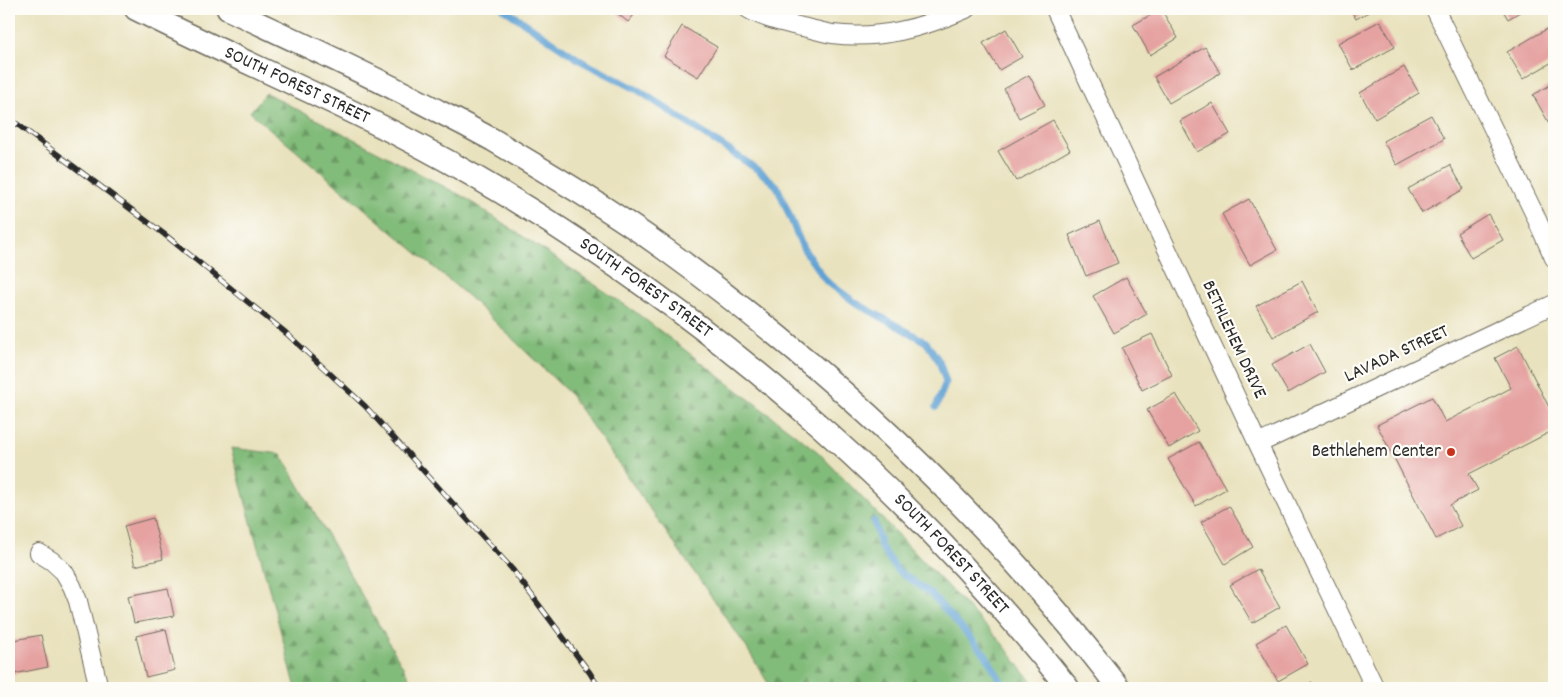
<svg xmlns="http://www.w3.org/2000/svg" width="1563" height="697" font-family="Dekko,sans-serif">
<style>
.forest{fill:url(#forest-firs);stroke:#567452}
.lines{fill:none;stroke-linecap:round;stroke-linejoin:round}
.stream{stroke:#5fa1d3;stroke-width:7}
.building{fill:#e5a2a0}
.minor-casing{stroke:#6e6b5e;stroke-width:20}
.tertiary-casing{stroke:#6e6b5e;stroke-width:25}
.minor{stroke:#fff;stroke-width:18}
.tertiary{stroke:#fff;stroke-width:22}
.rail-casing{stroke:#2b2b2b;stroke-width:5.5}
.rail{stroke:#fdfcf7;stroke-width:4;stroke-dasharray:11;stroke-linecap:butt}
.poi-dot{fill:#c8321e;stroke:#fdfcf7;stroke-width:2}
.labels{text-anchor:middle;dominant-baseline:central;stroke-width:4.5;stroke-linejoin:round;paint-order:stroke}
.street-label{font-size:19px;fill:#2b2b2b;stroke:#fdfcf7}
.poi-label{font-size:19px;fill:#2b2b2b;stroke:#fdfcf7;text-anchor:end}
</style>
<defs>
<pattern id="forest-firs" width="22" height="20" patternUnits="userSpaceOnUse" patternTransform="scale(1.25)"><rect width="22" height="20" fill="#82bc7a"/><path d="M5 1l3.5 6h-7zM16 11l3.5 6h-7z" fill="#6b9964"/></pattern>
</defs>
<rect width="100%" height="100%" fill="#fdfcf7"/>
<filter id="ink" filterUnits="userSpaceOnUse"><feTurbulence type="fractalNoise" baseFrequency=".02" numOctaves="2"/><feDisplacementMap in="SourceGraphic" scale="10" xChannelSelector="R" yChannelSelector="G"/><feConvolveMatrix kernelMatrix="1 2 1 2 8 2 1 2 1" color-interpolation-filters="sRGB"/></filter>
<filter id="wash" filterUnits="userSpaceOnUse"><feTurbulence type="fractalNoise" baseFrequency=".0096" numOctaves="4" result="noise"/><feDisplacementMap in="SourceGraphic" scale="20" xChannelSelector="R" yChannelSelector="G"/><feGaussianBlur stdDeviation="1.12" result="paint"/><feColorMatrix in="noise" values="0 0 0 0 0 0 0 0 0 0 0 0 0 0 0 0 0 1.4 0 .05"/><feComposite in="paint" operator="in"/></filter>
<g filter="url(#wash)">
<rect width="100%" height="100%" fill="#e9e2be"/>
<!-- forest -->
<path class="forest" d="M266,93L464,197L634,311L818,452L1002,643L1036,688H771L745,645L569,393L469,297L250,112Z
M231,448L281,454L415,688H296Z"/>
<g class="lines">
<!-- stream -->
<path class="stream" d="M504,9L581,61L638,90L757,169L777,186L803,248L826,281L856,303L926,342L939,361L946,382L936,407
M874,521L881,547L897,570L931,594L985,654L1005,688"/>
</g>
<g id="blocks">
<!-- building -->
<path class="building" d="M612,9H639L628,22Z
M1161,9L1178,38L1150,55L1133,25Z
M1350,9H1374L1356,19Z
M1502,9H1525L1508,19Z
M1380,21L1395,47L1353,70L1338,43Z
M1554,25V61L1523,79L1507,52Z
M682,26L717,47L698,77L664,56Z
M1006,29L1022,57L999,70L983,43Z
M1205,47L1220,73L1169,103L1154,77Z
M1404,67L1419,93L1375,119L1360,93Z
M1029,75L1045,105L1019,118L1004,89Z
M1554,83V122L1550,125L1533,95Z
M1212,103L1230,134L1197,152L1180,121Z
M1431,115L1444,139L1397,165L1383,141Z
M1053,120L1070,150L1016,181L998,151Z
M1450,165L1464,189L1422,213L1408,189Z
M1249,199L1277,250L1250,265L1222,214Z
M1488,214L1503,240L1471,258L1457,233Z
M1100,221L1118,263L1086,276L1069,235Z
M1126,277L1147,314L1114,333L1093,296Z
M1302,281L1318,312L1273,337L1256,306Z
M1152,334L1172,375L1142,390L1122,348Z
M1310,344L1325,372L1288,393L1272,365Z
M1518,346L1554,417V430L1469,474L1478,490L1450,505L1461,526L1436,539L1377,425L1432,397L1445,422L1511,388L1495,358Z
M1176,394L1198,431L1169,448L1147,410Z
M1199,442L1226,489L1196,506L1168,459Z
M1229,506L1253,547L1225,564L1201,522Z
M153,518L163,559L135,566L124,526Z
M1258,569L1280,607L1252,623L1230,585Z
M168,588L174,616L134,623L128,596Z
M1286,625L1308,664L1278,681L1256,643Z
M166,629L175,670L146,677L136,636Z
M41,635L48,667L9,675V641Z
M1312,682L1315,688H1300Z"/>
</g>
</g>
<g filter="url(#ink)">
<use href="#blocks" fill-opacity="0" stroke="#6e6b5e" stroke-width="1"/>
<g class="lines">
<defs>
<path id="minor" d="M748,9C765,19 784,23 802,27C812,29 822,32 832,34C880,40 922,28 966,9
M1055,9L1258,444L1375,688
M1435,9L1534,213L1554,258
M1258,444L1554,304
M39,553L52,561L64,572L72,586L78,601L99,688"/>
<g id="tertiary">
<path id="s1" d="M136,9C247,65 364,112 472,175C700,307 904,481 1068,688"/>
<path d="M228,9C298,42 369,74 438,111C456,120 475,130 493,140C552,175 611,210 666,250C837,374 991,521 1119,688"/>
</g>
</defs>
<!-- minor casing -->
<use href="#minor" class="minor-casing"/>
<!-- tertiary casing -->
<use href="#tertiary" class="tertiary-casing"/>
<!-- minor -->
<use href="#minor" class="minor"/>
<!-- tertiary -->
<use href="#tertiary" class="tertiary"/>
<defs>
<path id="rail" d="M9,118L164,234L286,333L365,406L512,569L590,673L599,688"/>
</defs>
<!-- rail casing -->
<use href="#rail" class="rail-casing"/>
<!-- rail -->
<use href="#rail" class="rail"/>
</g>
</g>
<!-- markers -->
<circle class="poi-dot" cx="1451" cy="452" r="5"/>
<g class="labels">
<!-- street labels -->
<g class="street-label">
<text stroke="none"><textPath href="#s1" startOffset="178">SOUTH FOREST STREET</textPath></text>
<text stroke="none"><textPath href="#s1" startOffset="582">SOUTH FOREST STREET</textPath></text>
<text transform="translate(1233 340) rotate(65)">BETHLEHEM DRIVE</text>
<text transform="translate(1397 355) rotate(-25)">LAVADA STREET</text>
<text stroke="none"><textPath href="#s1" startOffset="988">SOUTH FOREST STREET</textPath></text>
</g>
<!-- poi labels -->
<g class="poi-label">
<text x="1441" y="452">Bethlehem Center</text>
</g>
</g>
<!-- margin -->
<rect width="1563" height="697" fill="none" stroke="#fdfcf7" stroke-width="30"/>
</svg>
